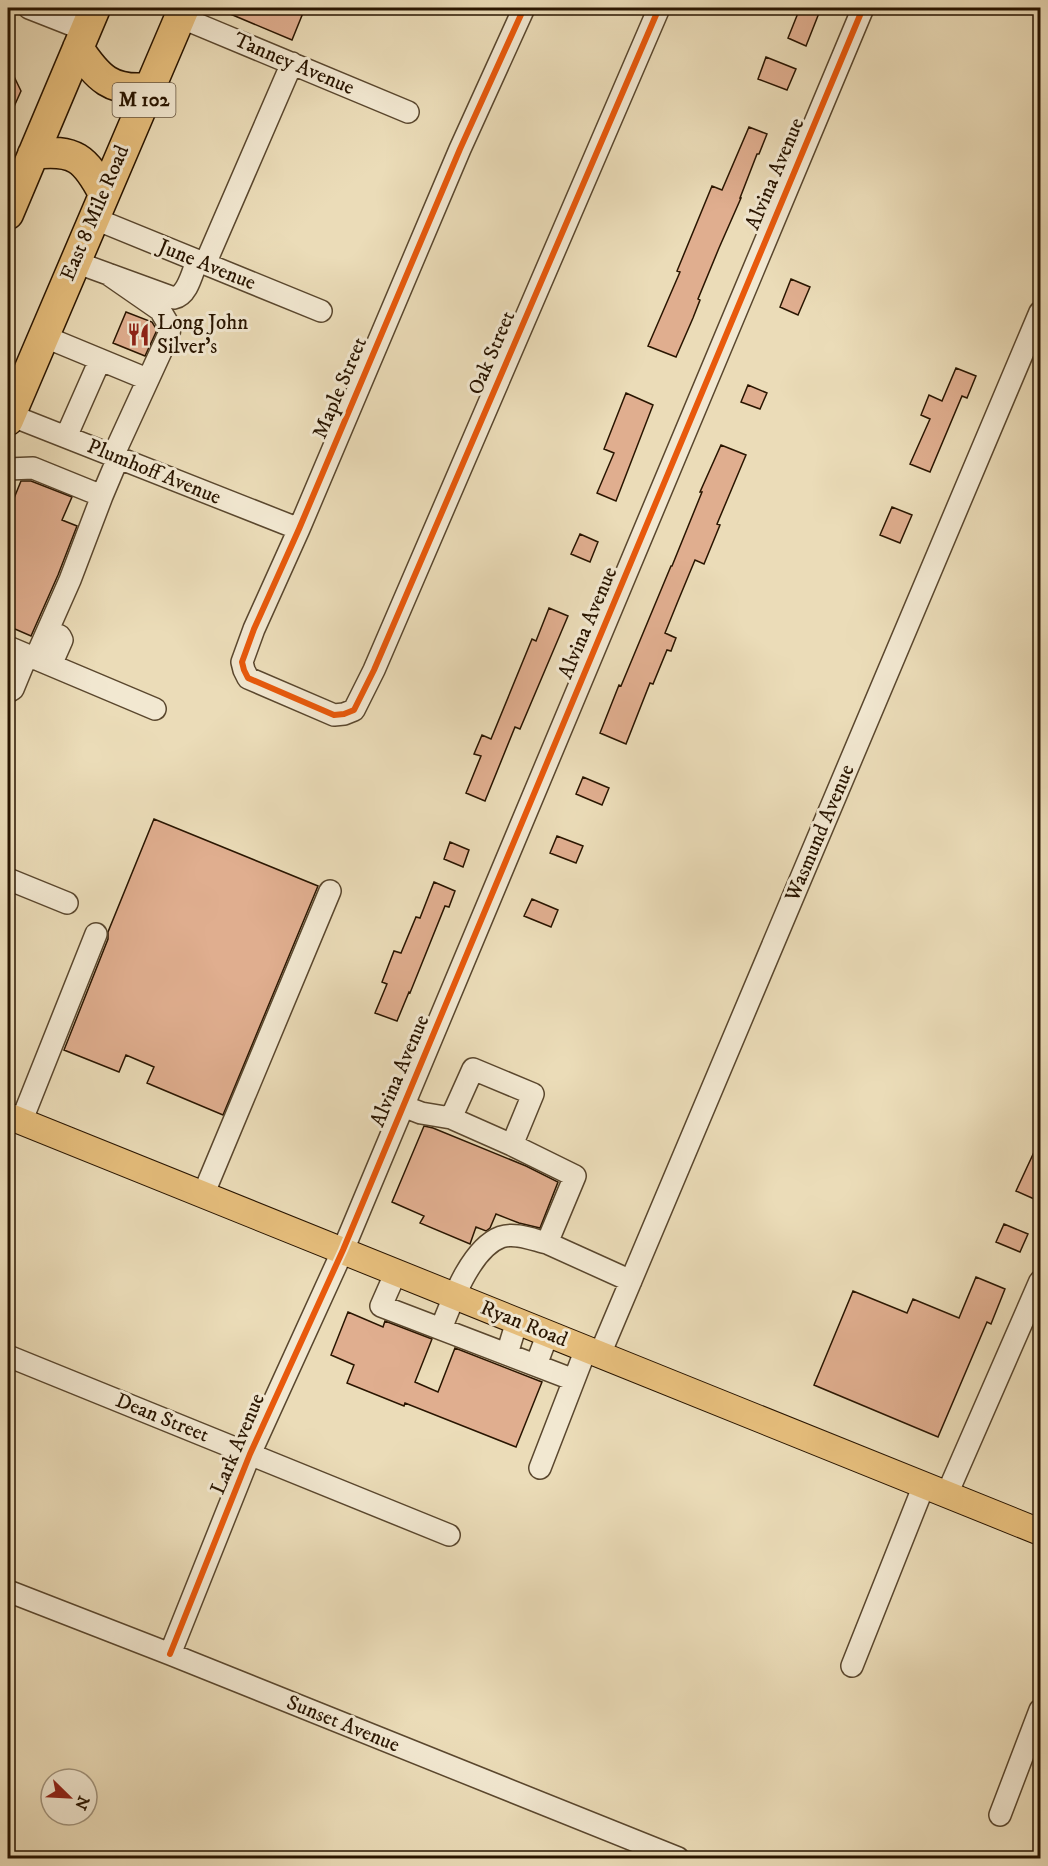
<svg xmlns="http://www.w3.org/2000/svg" width="1048" height="1866" font-family="'IM FELL DW Pica',serif">
<style>
.building{fill:#e0ae8f;stroke:#291500;stroke-width:1.5}
.lines{fill:none;stroke-linecap:round;stroke-linejoin:round}
.minor-casing{stroke:#5a472e;stroke-width:24}
.major-casing{stroke:#291500;stroke-width:28}
.highway-casing{stroke:#291500;stroke-width:33}
.minor{stroke:#f2e8d1;stroke-width:21}
.major{stroke:#e6be7c;stroke-width:26}
.highway{stroke:#e6be7c;stroke-width:30}
.cycleway-casing{stroke:#f2e8d1;stroke-width:10}
.cycleway{stroke:#e8590c;stroke-width:6}
.labels{text-anchor:middle;dominant-baseline:central;stroke-width:6;stroke-linejoin:round;paint-order:stroke}
.shield{fill:#f2e8d1;stroke:#65543f;stroke-width:1.5}
.shield-label{font-size:20px;font-weight:bold;fill:#291500}
.street-label{font-size:21px;fill:#291500;stroke:#f2e8d1}
.poi-label{font-size:21px;fill:#291500;stroke:#f2e8d1;text-anchor:start}
</style>
<rect width="100%" height="100%" fill="#ebdcb8"/>
<filter id="stains"><feTurbulence type="fractalNoise" baseFrequency=".00333" numOctaves="4"/><feColorMatrix values="0 0 0 0 .2 0 0 0 0 .09 0 0 0 0 .02 0 0 0 .5 -.17"/></filter>
<radialGradient id="worn" r=".72"><stop offset=".6" stop-color="#630" stop-opacity="0"/><stop offset="1" stop-color="#630" stop-opacity=".3"/></radialGradient>
<!-- building -->
<path class="building" d="M216,8H305L292,40Z
M800,8H821L806,46L788,38Z
M766,57L796,69L787,90L758,79Z
M8,64L21,91L8,120Z
M749,127L767,134L759,154H757L740,198H741L719,248L698,299L700,300L693,318L676,357L648,346L680,272L677,271L712,186L722,190Z
M791,279L810,287L798,315L780,307Z
M126,312L152,322L157,330L145,356L113,343Z
M956,368L976,376L967,398L962,396L930,472L910,464L930,419L921,415L929,395L942,401Z
M748,385L767,393L760,409L741,402Z
M626,393L653,405L616,501L597,493L614,453L604,449Z
M721,445L746,455L717,524L720,525L704,564L695,560L678,601L665,633L676,638L671,651L667,650L653,684L650,683L626,744L600,733L619,685L621,686L671,566H672L702,492H700Z
M21,481H31L72,497L62,520L77,526L58,575L31,636L8,626V513Z
M892,507L912,515L900,543L880,535Z
M580,534L598,542L590,562L571,554Z
M549,608L568,616L520,729L515,727L485,801L466,793L481,756L474,754L482,735L491,739L532,639L536,641Z
M583,777L609,788L602,805L576,794Z
M154,819L318,886L223,1115L147,1083L154,1067L126,1055L119,1072L64,1050L108,939V932Z
M557,836L583,846L576,863L550,853Z
M450,842L469,850L463,867L444,859Z
M434,882L455,891L449,907L445,906L410,993L409,992L397,1021L375,1013L387,984L382,982L394,951L401,953L416,917L420,918Z
M532,899L558,910L551,927L524,916Z
M424,1126L433,1128L526,1166L558,1182L540,1228L519,1223L496,1214L490,1228L486,1231L476,1227L470,1244L420,1223L424,1216L392,1202Z
M1041,1137V1202L1016,1191Z
M1004,1224L1028,1234L1020,1252L996,1242Z
M976,1277L1005,1289L991,1324L987,1322L938,1437L814,1385L853,1291L907,1313L913,1299L959,1318Z
M348,1312L383,1327L385,1321L432,1339L415,1382L438,1392L455,1348L542,1382L516,1447L405,1403L404,1406L347,1383L354,1365L331,1355Z"/>
<g class="lines">
<defs>
<path id="minor" d="M29,8L85,30
M524,8L460,149L299,529L254,629L242,662L244,670L248,678L334,715L344,714L354,710L374,670L659,8
M180,17L408,112
M93,218L321,311
M75,262L174,298C188,295 192,273 197,261
M205,264L292,63
M108,274L160,310L170,327L169,334L113,456
M43,336L147,379
M10,415L299,529
M66,437L100,360
M8,469L33,468L102,496L70,580L35,659
M102,496L118,458
M48,631L60,636L62,640L51,665
M8,647L155,709
M8,692L13,689L27,655
M8,879L67,903
M403,1106L421,1113L451,1118L512,1145L533,1094L473,1069L451,1118
M21,1122L96,934
M512,1145L575,1176L547,1243L631,1281
M203,1195L330,891
M396,1272L381,1306L574,1380
M441,1329C452,1301 471,1248 501,1237C515,1232 534,1240 547,1243
M507,1354L517,1321
M600,1354L1040,312
M8,1356L449,1535
M536,1365L548,1333
M540,1468L586,1349
M947,1494L1040,1281
M8,1591L170,1654L678,1858
M170,1654L250,1454L343,1250L863,8
M852,1666L924,1485
M1000,1815L1040,1710"/>
<path id="major" d="M8,1116L1040,1532"/>
<path id="highway" d="M78,48C98,78 111,92 149,88
M33,154C75,149 85,158 104,194
M8,214L95,8
M8,420L184,8"/>
</defs>
<!-- minor casing -->
<use href="#minor" class="minor-casing"/>
<!-- major casing -->
<use href="#major" class="major-casing"/>
<!-- highway casing -->
<use href="#highway" class="highway-casing"/>
<!-- minor -->
<use href="#minor" class="minor"/>
<!-- major -->
<use href="#major" class="major"/>
<!-- highway -->
<use href="#highway" class="highway"/>
<defs>
<path id="cycleway" d="M524,8L460,149L299,529L254,629L242,662L244,670L248,678L334,715L344,714L354,710L374,670L659,8
M170,1654L250,1454L343,1250L863,8"/>
</defs>
<!-- cycleway casing -->
<use href="#cycleway" class="cycleway-casing"/>
<!-- cycleway -->
<use href="#cycleway" class="cycleway"/>
</g>
<!-- icons -->
<defs>
<symbol id="restaurant-bare" viewBox="-9 -9 18 18"><path d="M-5-6h1v4h1v-4h1v4h1v-4h1v5L-1.5 .5V6h-2V.5L-5-1ZM5-6V6H3V1.5H1.5Q1.5-4 5-6Z" fill="#8f2418" stroke="#f2e8d1" stroke-width="2.5" paint-order="stroke"/></symbol>
</defs>
<g fill-rule="evenodd">
<use href="#restaurant-bare" x="122" y="318" width="33" height="33"/>
</g>
<g class="labels">
<!-- shield labels -->
<rect class="shield" x="112.5" y="83" width="63" height="34" rx="4.5"/>
<g class="shield-label">
<text x="144" y="100">M 102</text>
</g>
<!-- street labels -->
<g class="street-label">
<text transform="translate(294 64) rotate(23)">Tanney Avenue</text>
<text transform="translate(775 174) rotate(-67)">Alvina Avenue</text>
<text transform="translate(95 213) rotate(-67)">East 8 Mile Road</text>
<text transform="translate(207 265) rotate(22)">June Avenue</text>
<text transform="translate(492 353) rotate(-67)">Oak Street</text>
<text transform="translate(340 388) rotate(-67)">Maple Street</text>
<text transform="translate(154 472) rotate(22)">Plumhoff Avenue</text>
<text transform="translate(588 623) rotate(-67)">Alvina Avenue</text>
<text transform="translate(820 833) rotate(-67)">Wasmund Avenue</text>
<text transform="translate(400 1071) rotate(-67)">Alvina Avenue</text>
<text transform="translate(524 1324) rotate(22)">Ryan Road</text>
<text transform="translate(162 1418) rotate(22)">Dean Street</text>
<text transform="translate(238 1444) rotate(-67)">Lark Avenue</text>
<text transform="translate(343 1724) rotate(22)">Sunset Avenue</text>
</g>
<!-- poi labels -->
<g class="poi-label">
<text x="157" y="323">Long John<tspan x="157" dy="24">Silver's</tspan></text>
</g>
</g>
<!-- margin -->
<rect width="1048" height="1866" fill="none" stroke="#ebdcb8" stroke-width="30"/>
<rect x="9" y="9" width="1030" height="1848" fill="none" stroke="#291500" stroke-width="3"/>
<rect x="15" y="15" width="1018" height="1836" fill="none" stroke="#291500" stroke-width="1.5"/>
<!-- north arrow -->
<g transform="translate(69 1797) rotate(114)"><circle r="28" fill="#f2e8d1" stroke="#a2947d" stroke-width="1.5"/>
<path d="M0-4.5L10 22L0 15L-10 22Z" fill="#8f2418"/>
<text y="-9" font-size="16" font-weight="bold" text-anchor="middle" fill="#291500">N</text>
</g>
<rect width="100%" height="100%" filter="url(#stains)"/>
<rect width="100%" height="100%" fill="url(#worn)"/>
</svg>
